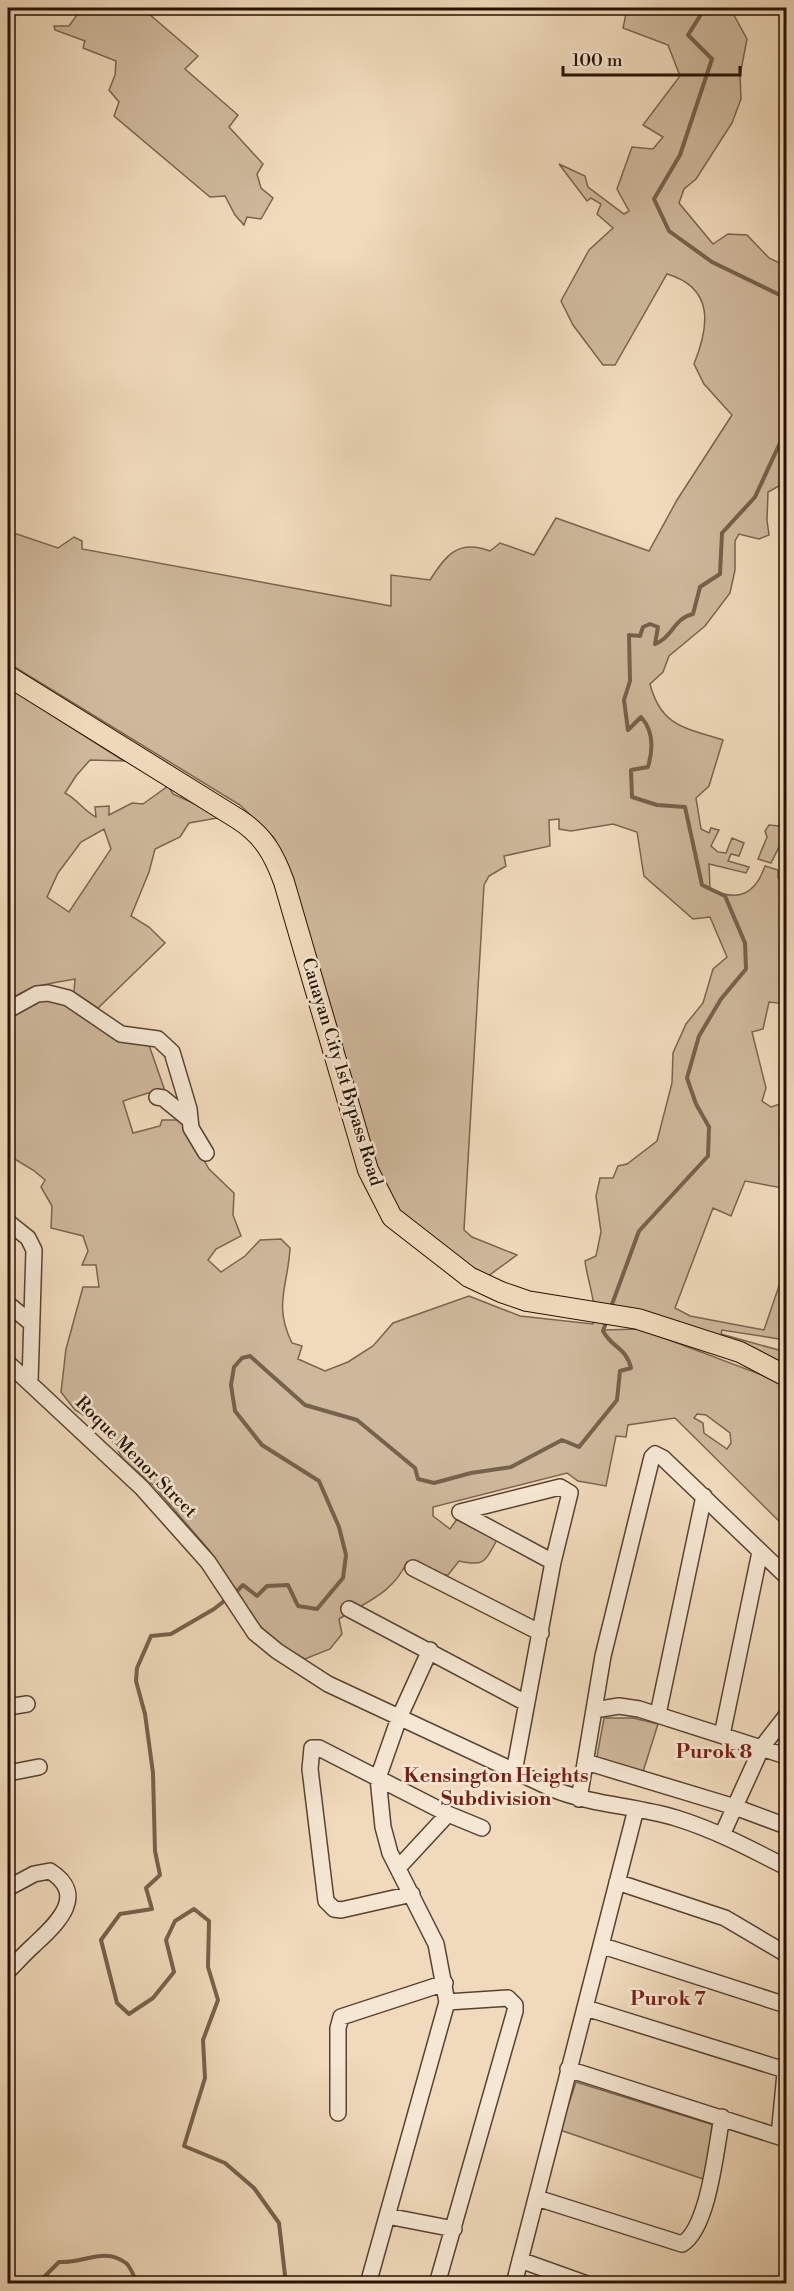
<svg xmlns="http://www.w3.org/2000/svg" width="794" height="2291" font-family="'Libre Bodoni',serif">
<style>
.green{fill:#ceb89b;stroke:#7a644e;stroke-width:1.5;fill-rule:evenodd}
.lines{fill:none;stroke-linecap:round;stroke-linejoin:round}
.stream{stroke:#76614b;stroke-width:4}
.minor-casing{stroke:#584330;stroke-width:18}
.major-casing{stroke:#261101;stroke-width:22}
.minor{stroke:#f5e7d3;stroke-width:15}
.major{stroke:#f0dabb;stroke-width:20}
.labels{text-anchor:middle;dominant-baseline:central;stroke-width:5;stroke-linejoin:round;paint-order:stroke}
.street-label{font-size:18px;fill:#261101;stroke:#f5e7d3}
.neighbourhood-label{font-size:20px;font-weight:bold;fill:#7a1f14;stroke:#f5e7d3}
</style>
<rect width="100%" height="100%" fill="#f0dabb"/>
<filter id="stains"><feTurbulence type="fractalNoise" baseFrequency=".00333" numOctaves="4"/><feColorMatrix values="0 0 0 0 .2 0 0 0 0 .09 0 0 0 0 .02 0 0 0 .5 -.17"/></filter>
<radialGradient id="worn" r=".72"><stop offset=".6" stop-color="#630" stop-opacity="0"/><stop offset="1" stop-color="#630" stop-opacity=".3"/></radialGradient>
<!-- green -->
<path class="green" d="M82,8H142L198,56L185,69L238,115L229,127L263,164L257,174L261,188L273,198L261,219L247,217L244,225L235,215L225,196L210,197L114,116L119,102L109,90L115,75L116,61L83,48L85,41L55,30L54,26H69Z
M617,8H656L666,13L667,8H730L747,39L740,75L741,99L732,123L696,179L684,189L679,203L713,244L728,234L747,235L769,258L786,266V482L768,492L767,520L769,535L759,539L739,534L735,541V570L730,593L705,626L669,656L663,672L650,684C661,727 686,728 723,740L709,786L696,798L701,829L709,833L711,828L719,830L711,846L718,852L726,853L732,838L744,843L739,856L731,854L728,861L749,867L746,873L709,864L710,889C738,902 755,895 765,866L778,870V877L786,900V1004L769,1002L763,1029L752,1032L766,1088L762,1101L771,1107L786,1102V1179L782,1188L745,1181L731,1216L713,1208L675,1308L690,1316L764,1330L781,1280L786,1281V1340L722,1330L721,1334L786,1352V1373L610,1311L603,1330L640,1329L786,1384V1528L675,1418L628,1425L626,1437L616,1436L606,1486L578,1481L567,1473L433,1507V1516L450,1529L457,1519L497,1540C485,1561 485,1567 459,1561L448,1575H439L407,1562C392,1594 367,1601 339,1619L342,1634L330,1649L305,1659L281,1646L258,1624L209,1550L153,1485L123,1459L105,1428L75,1410L61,1392L66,1349L83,1287H99L96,1265H82L88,1251L83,1236L51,1228L52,1206L41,1187L45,1180L33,1170L8,1155V1017L37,998L54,999L149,1045L166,1094L148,1093L123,1101L133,1133L160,1126L162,1120H181L209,1169L234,1193L233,1215L241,1236L216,1249L208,1260L221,1272L245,1256L260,1240L281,1239L290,1248C288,1287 273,1304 292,1343L302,1346L298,1359L325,1371L348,1362L373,1346L393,1323L469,1296L520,1316L593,1324C597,1301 588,1285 585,1261L596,1256L601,1232L596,1196L600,1178H613L618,1166L627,1164L657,1141L672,1083L673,1053L686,1024L703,1003L713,969L727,957L710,917L693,919L644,876L637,832L613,824L571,831L559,829V819L549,820L550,846L504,856L506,866L489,876L484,885L464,1230L472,1237L517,1255L484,1279L403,1216L374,1168L341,1041L291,875L274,838L240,805L8,663V531L58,548L74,537L82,541V549L391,606V575L430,580C446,555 458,539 490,551L500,543L534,555L556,518L649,551L677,500L732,415L704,384L694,364C709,327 715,288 667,274L615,365H603L573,325L561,301L589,250L613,228L597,214L601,204L591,198L587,201L559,164L585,176L588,187L624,214L629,211L617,189L632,147L653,149L663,137L643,125L680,76L668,45L623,28L626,14ZM697,1414L706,1415L730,1433L731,1443L727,1449L704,1433L703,1423L694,1418Z
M8,687L124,761L90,760L76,776L65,793C77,799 84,811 96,817L95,807L109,806V815L132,803L143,804L168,786L173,794L223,817L189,823L180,837L155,849L149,872L131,916L149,927L165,943L98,1008L74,992L75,979C51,983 26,986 8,1002ZM104,829L111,849L69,912L47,897L58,873L81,842Z
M786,804V841L779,847L771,863L758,859L767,837L765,831L769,825L779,826L783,806Z
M604,1718H633L658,1724L642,1775L596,1762Z
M576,2082L717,2126L703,2179L560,2130Z"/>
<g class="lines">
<!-- stream -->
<path class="stream" d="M701,8L700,16L688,35L712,59L680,155L654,199L669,231L712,262L786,298
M611,1307L639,1231L708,1156L709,1127L696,1104L687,1078L699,1036L721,999L746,969L745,943L725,896L702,885L685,807L657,805L632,797L631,770L648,767C653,750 654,731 641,717L628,730L624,700L630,681L629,635L640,636L643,627L650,624L658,627L655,644C672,638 674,618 693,614L700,587L720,574L722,533L755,497L786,430
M234,1594L243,1585L257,1596L267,1586L288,1585L298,1606L317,1609L343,1578L346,1555L339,1527L319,1481L262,1445L235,1411L231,1385L234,1367L242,1358L250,1356L305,1405L357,1420L415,1468L418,1479L434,1483L471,1473L511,1467L562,1440L579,1447L617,1400L620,1371L631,1368C626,1347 612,1348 603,1331L607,1320
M228,1598L214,1609L171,1634L151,1636L137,1668L136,1681L145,1714L153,1773L155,1851L160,1875L146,1888L152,1909L120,1914L101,1940L117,2003L129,2014L153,1998L174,1972L166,1940L175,1921L194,1909L209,1921L208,1967L218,2000L203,2040L205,2078L184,2146L225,2163L254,2188L279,2223L286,2284
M27,2284L45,2276L59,2262C84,2264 103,2246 126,2263C131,2267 134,2278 138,2284"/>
<defs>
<path id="minor" d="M8,1010L37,994L48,993L68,998L121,1034L158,1039L172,1052L189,1109L191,1128L206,1153
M157,1097L163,1098L190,1120
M8,1222L28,1238L34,1250L30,1382
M8,1304L31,1323
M8,1363L142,1488L208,1562L255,1633L277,1651L328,1684L555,1790C594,1805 636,1806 676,1818C715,1830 751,1849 786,1867
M460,1512L560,1487L570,1493L553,1562L514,1772
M460,1512L553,1562
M413,1568L541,1633
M349,1609L526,1703
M8,1707L27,1704
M594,1710L619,1706L639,1709L786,1756
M658,1714L704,1496
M722,1735L760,1552
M586,1762L735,1807L786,1826
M8,1773L39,1767
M579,1799L603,1656L652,1457L655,1454L663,1458L786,1576
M722,1835L762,1747L786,1716
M398,1868L448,1814
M617,1882L725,1918L786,1954
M8,1888L34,1874L50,1871C89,1896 55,1925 34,1945C25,1953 16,1963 8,1971
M412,1894L341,1910L334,1909L326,1901L310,1769L312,1748H319L448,1814L482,1828
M603,1946L786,2005
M586,2008L785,2070
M568,2069L786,2139
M338,2113V2028L341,2017L445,1983
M779,2136L786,2063
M537,2198L682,2244C709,2228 716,2147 722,2117
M387,2216L454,2229
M520,2260L587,2284
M515,2280L636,1809
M368,2284L447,2002L436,1944L390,1853L383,1827L378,1778L399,1718L430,1650
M437,2284L515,2011V2005L508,1998L447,2002"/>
<path id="major" d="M8,676L238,819C263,835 274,854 284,882L368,1170L392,1217L469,1277L501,1292L527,1301L638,1319L740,1352L786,1376"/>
</defs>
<!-- minor casing -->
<use href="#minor" class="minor-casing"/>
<!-- major casing -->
<use href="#major" class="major-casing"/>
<!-- minor -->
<use href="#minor" class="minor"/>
<!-- major -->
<use href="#major" class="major"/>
</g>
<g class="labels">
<!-- street labels -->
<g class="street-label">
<text transform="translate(342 1072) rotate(73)">Cauayan City 1st Bypass Road</text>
<text transform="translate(136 1457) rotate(45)">Roque Menor Street</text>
</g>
<!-- neighbourhood labels -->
<g class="neighbourhood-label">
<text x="714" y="1752">Purok 8</text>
<text x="496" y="1776">Kensington Heights<tspan x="496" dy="23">Subdivision</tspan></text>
<text x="668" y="1999">Purok 7</text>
</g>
</g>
<!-- margin -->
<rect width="794" height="2291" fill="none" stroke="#f0dabb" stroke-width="30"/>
<rect x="9" y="9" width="776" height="2273" fill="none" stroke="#261101" stroke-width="3"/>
<rect x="15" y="15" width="764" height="2261" fill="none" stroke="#261101" stroke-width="1.5"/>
<!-- scale -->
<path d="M563 66v9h177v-9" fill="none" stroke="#261101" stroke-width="3"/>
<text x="572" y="66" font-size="18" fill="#261101" stroke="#f5e7d3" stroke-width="4.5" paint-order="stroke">100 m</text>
<rect width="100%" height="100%" filter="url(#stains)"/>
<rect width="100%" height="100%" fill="url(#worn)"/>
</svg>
